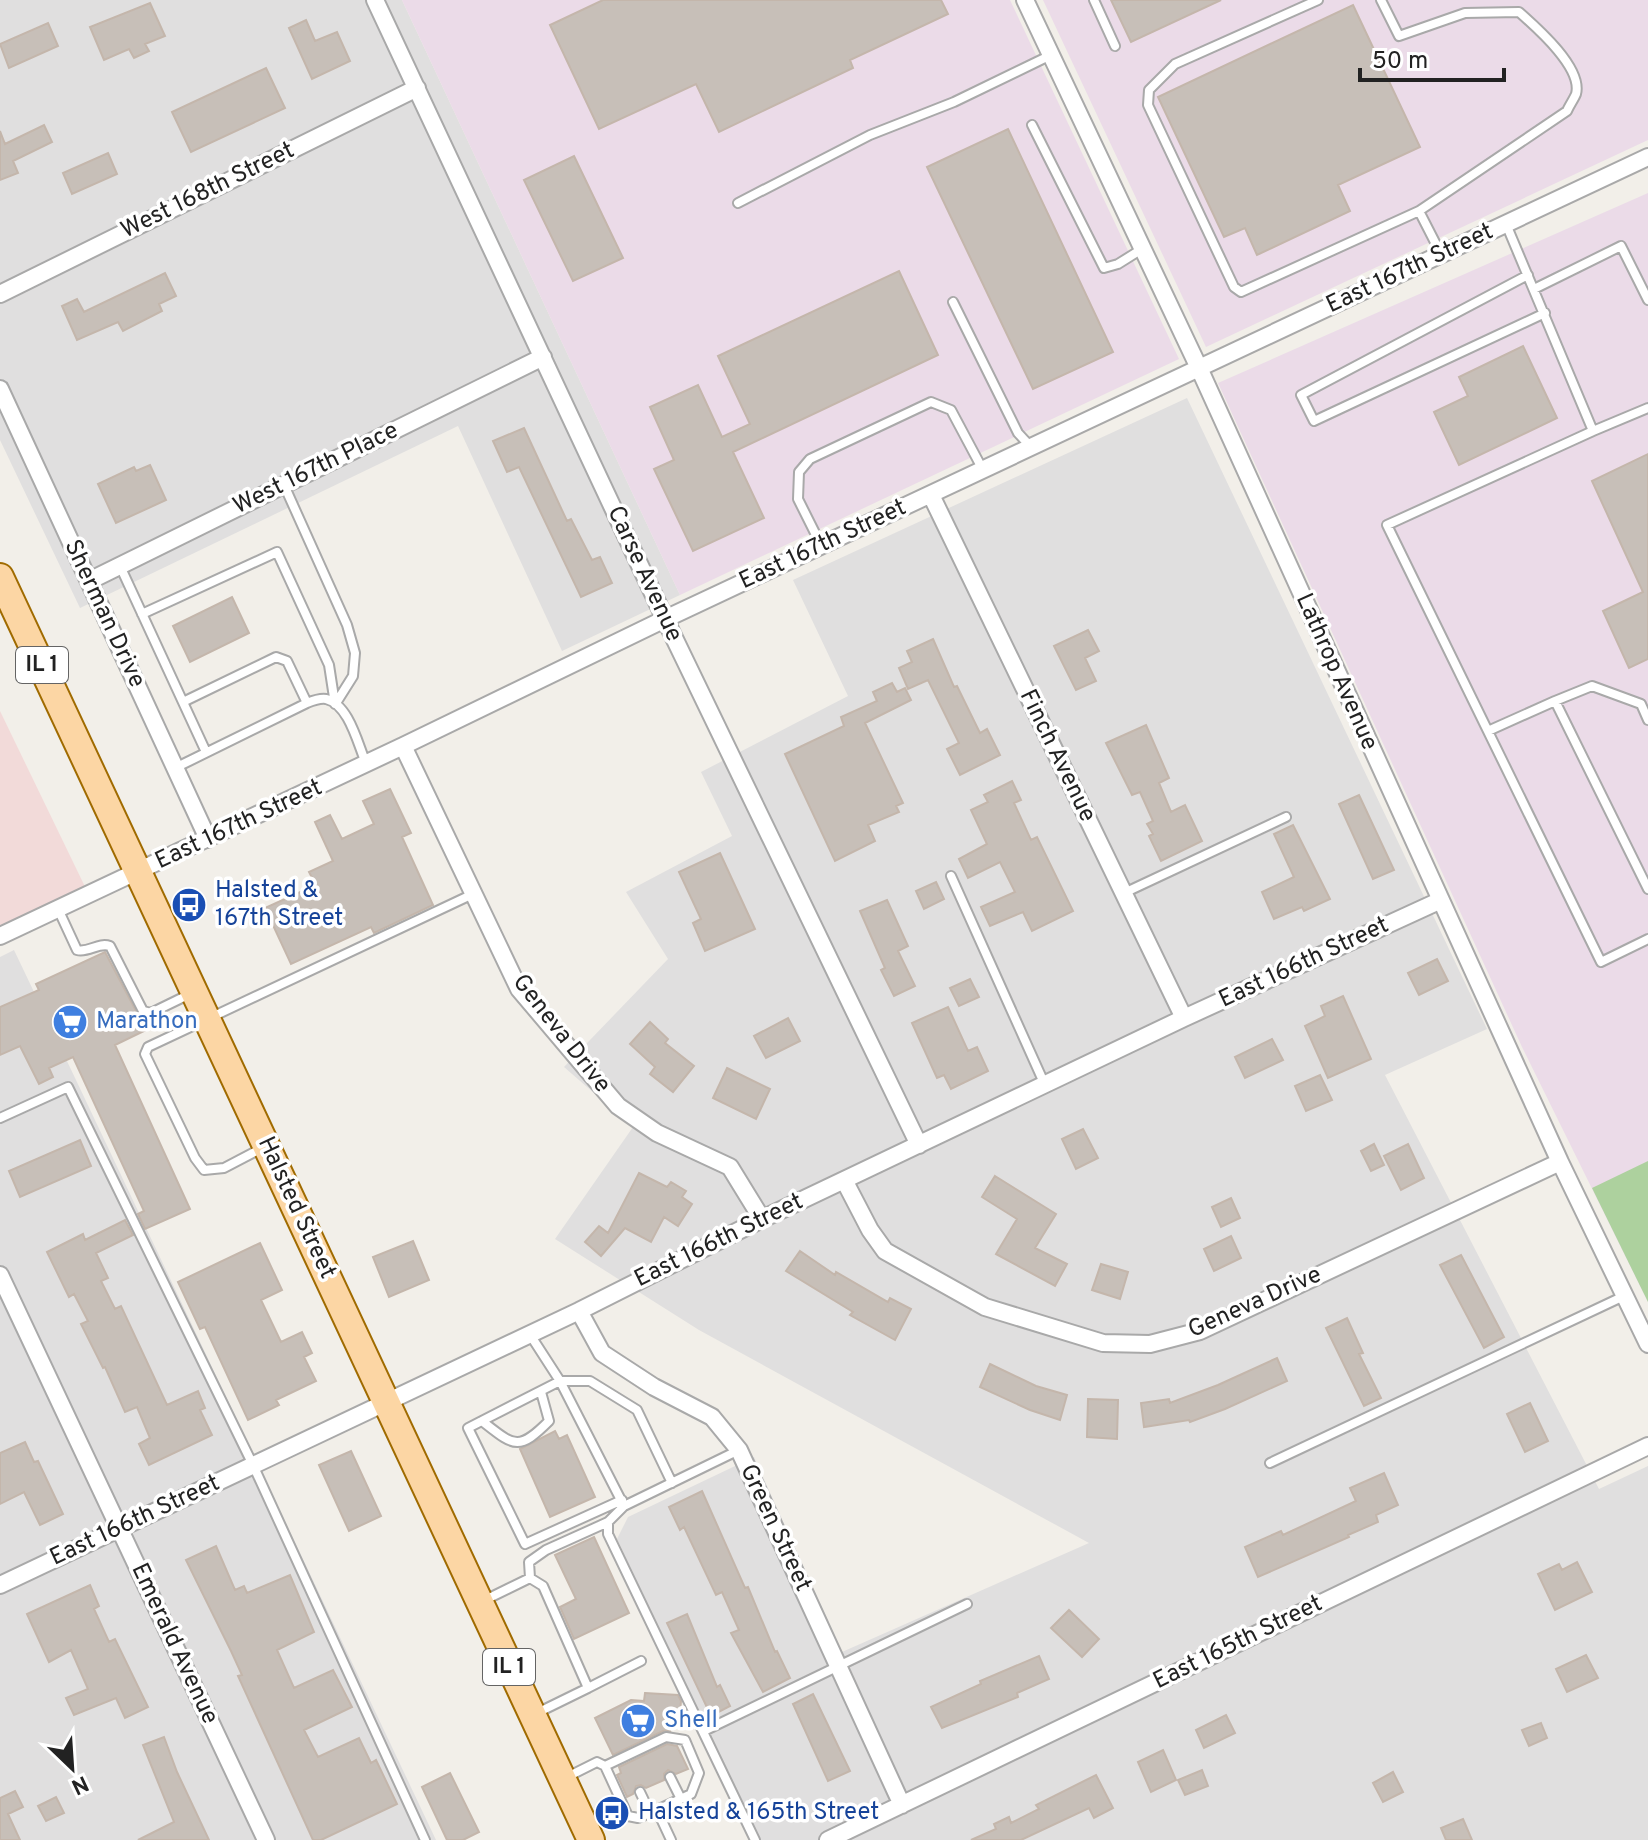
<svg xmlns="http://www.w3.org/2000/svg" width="1648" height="1840" font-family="Overpass,sans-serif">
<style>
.residential{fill:#e0dfdf}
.commercial{fill:#f2dad9}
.industrial{fill:#ebdbe8}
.forest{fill:#add19e}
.building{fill:#c7bfb8;stroke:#c4b6ab;stroke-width:2}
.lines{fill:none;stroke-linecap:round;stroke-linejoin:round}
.lane-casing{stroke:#a9a9a9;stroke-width:12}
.street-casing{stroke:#a9a9a9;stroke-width:20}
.primary-casing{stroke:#a06b00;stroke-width:30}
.lane{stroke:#fff;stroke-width:8}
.street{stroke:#fff;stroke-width:16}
.primary{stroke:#fcd6a4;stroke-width:26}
.labels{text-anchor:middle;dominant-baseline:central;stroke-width:7;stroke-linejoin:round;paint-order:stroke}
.shield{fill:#fff;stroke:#646464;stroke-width:2}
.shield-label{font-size:22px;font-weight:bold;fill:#222}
.street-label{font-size:24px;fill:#222;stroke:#fff}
.transit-label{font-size:24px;fill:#164399;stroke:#fff;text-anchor:start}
.shop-label{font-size:24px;fill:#366cbe;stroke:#fff;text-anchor:start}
</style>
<rect width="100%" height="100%" fill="#f2efe9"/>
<!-- residential -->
<path class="residential" d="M0,0H402L680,595L562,651L458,426L80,608L0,440Z
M1187,398L1487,1029L1385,1075L1599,1489L1648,1466V1840H758L617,1539L628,1517L754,1457L842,1652L1089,1543L699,1330L555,1239L633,1127L564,1067L668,959L626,892L732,836L701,772L848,696L793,580Z
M14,950L76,1080L436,1840H0V957Z"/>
<!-- commercial -->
<path class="commercial" d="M0,711L89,895L0,937Z"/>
<!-- industrial -->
<path class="industrial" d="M402,0H1010L1179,359L680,595Z
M1043,0H1648V140L1206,347Z
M1648,193V1302L1522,1047L1218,383Z"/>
<!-- forest -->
<path class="forest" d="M1648,1161V1302L1592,1188Z"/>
<!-- building -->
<path class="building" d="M603,0H941L948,14L850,60L853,68L719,132L696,84L599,129L550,25Z
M1111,0H1221L1131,42Z
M150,3L165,36L145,44L149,51L134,58L129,49L104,60L90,27Z
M1353,5L1420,147L1338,185L1350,211L1257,255L1245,228L1224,237L1158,97Z
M306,20L315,41L337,32L350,61L312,79L289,28Z
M48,23L58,46L9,68L0,44Z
M266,68L285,108L191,152L172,112Z
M44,125L52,142L13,161L18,173L0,180V131L5,144Z
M1008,129L1113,352L1033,389L927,167Z
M108,153L117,174L72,194L63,173Z
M574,156L623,258L573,281L524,180Z
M899,271L938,355L733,452L764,518L693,551L654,469L674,460L650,407L698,385L722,437L750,424L718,356Z
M165,273L176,296L159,304L162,311L123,331L118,322L77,340L62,306L77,299L84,312Z
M1523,346L1557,418L1459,465L1434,412L1468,396L1459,377Z
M524,428L567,521L571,519L592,560L600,557L612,583L581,597L519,467L507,472L493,441Z
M1648,454V659L1629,668L1603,611L1643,592L1592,481Z
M150,465L166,500L116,523L98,484L134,467L136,471Z
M232,597L249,633L190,662L173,626Z
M1088,630L1099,651L1085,658L1096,681L1076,690L1054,646Z
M933,639L954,687L957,686L980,733L987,729L1000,755L960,775L947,749L959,743L928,680L908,689L899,668L912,662L907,651Z
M892,683L897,692L905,688L911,700L865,723L903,803L896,806L899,812L868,825L875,841L835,861L785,754L844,726L841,717L877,701L873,692Z
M1146,725L1169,778L1159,783L1171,812L1185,805L1202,841L1161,861L1149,836L1153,834L1147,824L1153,821L1140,792L1132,795L1106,743Z
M1012,781L1021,800L1014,803L1031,840L1037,837L1073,911L1032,931L1023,912L990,926L981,907L1015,892L1000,862L968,878L959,859L987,844L971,810L988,802L984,795Z
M390,789L411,833L402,837L433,905L374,933L371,927L291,964L265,908L316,885L309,872L333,861L315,822L330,815L342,839L374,824L363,801Z
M1359,795L1394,870L1373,879L1339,804Z
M1293,825L1330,899L1304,911L1302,907L1274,919L1262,892L1294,877L1274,834Z
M720,853L755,929L705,951L693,923L701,919L679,872Z
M936,882L944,899L924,909L916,891Z
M887,900L908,946L898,951L915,986L894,996L881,970L885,968L860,911Z
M105,952L146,1030L115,1045L190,1209L145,1229L138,1214L144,1211L73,1057L49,1068L53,1077L39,1084L20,1046L0,1055V1007L39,990L36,984Z
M1437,959L1448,981L1419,995L1408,973Z
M970,979L979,997L959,1006L950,988Z
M1343,996L1371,1059L1328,1078L1305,1026L1325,1016L1321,1006Z
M948,1007L968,1051L977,1047L988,1071L951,1089L944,1075L937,1078L912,1023Z
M788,1018L800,1041L766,1058L754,1036Z
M650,1022L668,1039L665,1043L694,1066L673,1092L650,1074L655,1067L630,1044Z
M1272,1039L1283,1060L1245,1078L1235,1057Z
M727,1068L770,1089L756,1119L713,1098Z
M1320,1075L1332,1100L1306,1111L1295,1086Z
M1083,1129L1098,1158L1076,1169L1062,1139Z
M80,1140L91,1166L20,1197L9,1171Z
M1374,1144L1384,1165L1371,1171L1361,1151Z
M1408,1144L1424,1178L1401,1190L1384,1156Z
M639,1173L667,1187L671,1182L686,1191L682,1197L692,1204L678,1226L664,1217L651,1242L625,1228L601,1256L585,1242L599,1226L608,1233Z
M995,1176L1056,1214L1035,1248L1067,1264L1055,1286L996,1254L1017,1219L982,1197Z
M1231,1198L1240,1218L1221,1227L1212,1207Z
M125,1220L133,1235L96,1253L108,1278L101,1281L115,1309L121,1306L167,1405L198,1391L205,1408L200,1410L212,1435L149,1465L139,1444L150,1438L137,1407L125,1412L105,1367L103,1368L81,1324L88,1321L74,1294L69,1297L47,1252L83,1234L85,1240Z
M1231,1236L1241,1258L1214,1271L1204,1249Z
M413,1241L429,1280L389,1297L373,1257Z
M260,1243L282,1290L261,1300L281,1342L302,1332L312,1353L304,1357L316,1381L276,1400L279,1405L248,1420L205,1327L200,1329L178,1282Z
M800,1251L835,1275L836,1272L888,1302L890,1298L911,1309L895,1340L850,1315L853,1312L786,1271Z
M1461,1255L1504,1337L1484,1348L1440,1265Z
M1101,1264L1128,1272L1120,1299L1092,1290Z
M1347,1318L1363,1353L1359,1354L1381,1398L1364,1406L1326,1328Z
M1277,1358L1287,1381L1225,1409L1190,1422L1189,1420L1144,1427L1141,1403L1169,1399L1170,1403L1218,1385Z
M990,1364L1036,1386L1067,1395L1060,1420L1030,1410L980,1387Z
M1088,1399L1118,1400L1117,1439L1087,1437Z
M1530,1403L1548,1441L1525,1452L1507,1414Z
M555,1431L559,1439L567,1435L595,1497L550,1517L520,1449Z
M25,1442L34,1462L38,1461L63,1514L40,1525L24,1492L0,1504V1453Z
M351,1451L381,1516L349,1531L319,1465Z
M1384,1473L1398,1505L1376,1515L1378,1522L1348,1535L1349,1537L1258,1577L1245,1547L1281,1531L1283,1535L1356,1501L1350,1488Z
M702,1491L745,1588L748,1587L775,1652L777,1651L790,1678L763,1692L731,1633L739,1630L722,1592L716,1595L684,1527L680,1530L669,1507Z
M594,1537L629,1613L574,1639L560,1607L576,1599L555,1555Z
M216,1546L235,1590L244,1586L247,1593L290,1575L314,1632L277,1650L294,1688L333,1670L352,1707L304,1730L318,1757L359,1738L371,1763L376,1760L397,1804L321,1840H313L238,1676L242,1675L231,1651L186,1560Z
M1577,1562L1592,1592L1555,1610L1538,1574L1559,1564L1562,1570Z
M90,1585L99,1606L94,1609L109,1642L115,1639L148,1707L125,1718L116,1698L74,1715L66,1698L88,1689L71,1650L49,1662L27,1614Z
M1069,1610L1099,1639L1082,1657L1051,1628Z
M687,1614L717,1687L720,1685L730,1706L711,1716L667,1623Z
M1586,1655L1598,1678L1567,1692L1556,1669Z
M1039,1656L1049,1679L1017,1693L1018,1697L942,1728L931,1707L981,1684L980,1681Z
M645,1693L678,1695L681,1701L679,1724H667L670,1731H663L613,1755L595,1718L631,1700L644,1701Z
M813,1694L850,1771L828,1781L793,1704Z
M1226,1715L1235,1733L1204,1748L1196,1730Z
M1541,1723L1547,1738L1529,1746L1522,1730Z
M164,1737L177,1772L209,1840H138L174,1822L143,1745Z
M667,1744L677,1746L688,1769L676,1774L668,1770L664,1774V1780L646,1788L641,1785L636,1786L633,1794L627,1797L617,1775L621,1773L619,1767Z
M1163,1750L1176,1780L1151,1792L1138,1762Z
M1202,1770L1208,1786L1185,1795L1178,1780Z
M1393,1772L1403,1792L1383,1802L1373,1783Z
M450,1773L479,1832L463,1840H447L422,1787Z
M1096,1775L1113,1808L1094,1818L1089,1808L1021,1840H971L996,1829L994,1824L1009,1817L1011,1823L1039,1809L1036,1805Z
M15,1791L23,1807L8,1814L20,1840H0V1798Z
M56,1797L64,1813L46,1821L38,1806Z
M1463,1819L1472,1840H1446L1441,1828Z"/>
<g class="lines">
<defs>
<path id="lane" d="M1094,0L1115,46
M1318,0L1175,64L1149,90L1148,105L1234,287L1241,292L1419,211L1567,111C1569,106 1574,99 1576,94C1583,68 1537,28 1519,12L1465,13L1399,36L1381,0
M1032,125L1104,268L1118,264L1142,249
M738,203L870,135L954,102L1051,55
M1419,211L1441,254
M1506,224L1593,431L1387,525L1601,962L1648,939
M1528,275L1301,395L1314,421L1545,313
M1534,289L1621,246L1648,300
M953,302L1018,433L1031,447
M1593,431L1648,408
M284,485L347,625L355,653L353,676L336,703
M821,545L798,499L799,472L810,459L931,402L951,410L983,470
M120,566L206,752
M142,614L277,552L329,665L335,704
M1555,701L1592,686L1641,704L1648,720
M183,702L276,657L287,661L307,703
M1488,731L1555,701L1648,889
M175,768L307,703C312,701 320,698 326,699C349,704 358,745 366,763
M951,876L1045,1085
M1124,893L1286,817
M58,909L77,950C89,953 98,942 110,946L143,1011L151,1013L192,993
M0,1118L68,1087L253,1465L425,1840
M264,1147L224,1168L204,1170L195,1158L145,1054L148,1047L473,894
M529,1333L560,1381L624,1506L739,1450
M482,1421C514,1446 518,1452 549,1421L541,1392
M1270,1463L1624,1296
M622,1500L525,1544L468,1428L560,1381H590L637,1410L672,1483
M624,1506L608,1522V1534L755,1840
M530,1578L529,1562L546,1550L608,1522
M485,1600L530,1578L543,1586L588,1688L537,1713
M588,1688L641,1661
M704,1731L967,1604
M605,1766L628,1816L638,1818L657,1810
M567,1777L597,1762L605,1766L666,1737L685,1740L699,1773L691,1794L657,1810L671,1840
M670,1777L681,1799
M640,1792L650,1813"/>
<path id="street" d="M375,0L665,619L919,1145
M1025,0L1199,368L1560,1162L1648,1344
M0,294L417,88
M0,389L208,839
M931,495L1184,1018
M89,581L543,357
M403,746L519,989L618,1106L657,1133L730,1167L762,1219
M0,936L403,746L665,619L1648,157
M844,1180L870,1230L885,1251L985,1307L1103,1343L1150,1344L1200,1331L1560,1162
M0,1275L266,1840
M579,1311L602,1353L654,1387L712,1417L739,1450L902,1805
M0,1585L579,1311L762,1219L1184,1018L1439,901
M828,1840L1648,1446"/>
<path id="primary" d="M0,577L591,1840"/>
</defs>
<!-- lane casing -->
<use href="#lane" class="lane-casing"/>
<!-- street casing -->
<use href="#street" class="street-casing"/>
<!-- primary casing -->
<use href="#primary" class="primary-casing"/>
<!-- lane -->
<use href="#lane" class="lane"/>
<!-- street -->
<use href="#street" class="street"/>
<!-- primary -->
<use href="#primary" class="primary"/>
</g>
<!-- icons -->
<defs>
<symbol id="bus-disc" viewBox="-11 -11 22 22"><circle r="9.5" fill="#1a4fb4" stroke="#fff"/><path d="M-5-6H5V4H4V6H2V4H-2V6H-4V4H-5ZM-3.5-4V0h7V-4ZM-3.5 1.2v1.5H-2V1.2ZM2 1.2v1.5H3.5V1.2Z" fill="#fff"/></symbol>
<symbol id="supermarket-disc" viewBox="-11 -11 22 22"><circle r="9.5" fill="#3f7fe0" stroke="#fff"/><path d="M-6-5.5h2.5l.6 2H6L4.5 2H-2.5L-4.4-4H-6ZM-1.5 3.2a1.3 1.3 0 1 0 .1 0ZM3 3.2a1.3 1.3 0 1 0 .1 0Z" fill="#fff"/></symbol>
</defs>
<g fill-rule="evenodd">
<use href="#bus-disc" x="169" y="885" width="40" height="40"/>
<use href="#supermarket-disc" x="50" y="1002" width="40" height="40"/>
<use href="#supermarket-disc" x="618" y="1701" width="40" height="40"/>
<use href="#bus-disc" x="592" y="1793" width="40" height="40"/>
</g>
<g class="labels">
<!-- shield labels -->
<g class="shield">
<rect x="16" y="647" width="52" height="36" rx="6"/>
<rect x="483" y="1649" width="52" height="36" rx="6"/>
</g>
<g class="shield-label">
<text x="42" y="665">IL 1</text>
<text x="509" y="1667">IL 1</text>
</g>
<!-- street labels -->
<g class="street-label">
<text transform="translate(208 191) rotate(-26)">West 168th Street</text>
<text transform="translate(1410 269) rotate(-25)">East 167th Street</text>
<text transform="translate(316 469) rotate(-26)">West 167th Place</text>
<text transform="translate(823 545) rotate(-25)">East 167th Street</text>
<text transform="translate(644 574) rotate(65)">Carse Avenue</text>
<text transform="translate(104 614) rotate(65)">Sherman Drive</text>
<text transform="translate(1336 672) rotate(66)">Lathrop Avenue</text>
<text transform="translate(1057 756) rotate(64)">Finch Avenue</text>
<text transform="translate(239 825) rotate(-25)">East 167th Street</text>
<text transform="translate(1304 963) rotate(-25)">East 166th Street</text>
<text transform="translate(561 1034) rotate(52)">Geneva Drive</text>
<text transform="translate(296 1208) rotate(65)">Halsted Street</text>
<text transform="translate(719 1241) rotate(-26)">East 166th Street</text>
<text transform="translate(1255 1303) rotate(-24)">Geneva Drive</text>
<text transform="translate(135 1521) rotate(-25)">East 166th Street</text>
<text transform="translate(775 1528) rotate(65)">Green Street</text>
<text transform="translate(1238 1643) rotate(-26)">East 165th Street</text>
<text transform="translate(174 1644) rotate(65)">Emerald Avenue</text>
</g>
<!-- transit labels -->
<g class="transit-label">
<text x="215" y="891">Halsted &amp;<tspan x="215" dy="28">167th Street</tspan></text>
<text x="638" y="1813">Halsted &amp; 165th Street</text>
</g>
<!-- shop labels -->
<g class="shop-label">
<text x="96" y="1022">Marathon</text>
<text x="664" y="1721">Shell</text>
</g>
</g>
<!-- north arrow -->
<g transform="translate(72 1768) rotate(155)" stroke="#ffffff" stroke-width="6" paint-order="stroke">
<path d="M0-6L14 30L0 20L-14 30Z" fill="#222222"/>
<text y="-12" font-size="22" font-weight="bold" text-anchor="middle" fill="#222222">N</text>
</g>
<!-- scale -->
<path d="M1360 68v12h144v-12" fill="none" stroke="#222222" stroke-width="4"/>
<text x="1372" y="68" font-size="24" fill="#222222" stroke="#ffffff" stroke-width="6" paint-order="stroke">50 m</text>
</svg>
